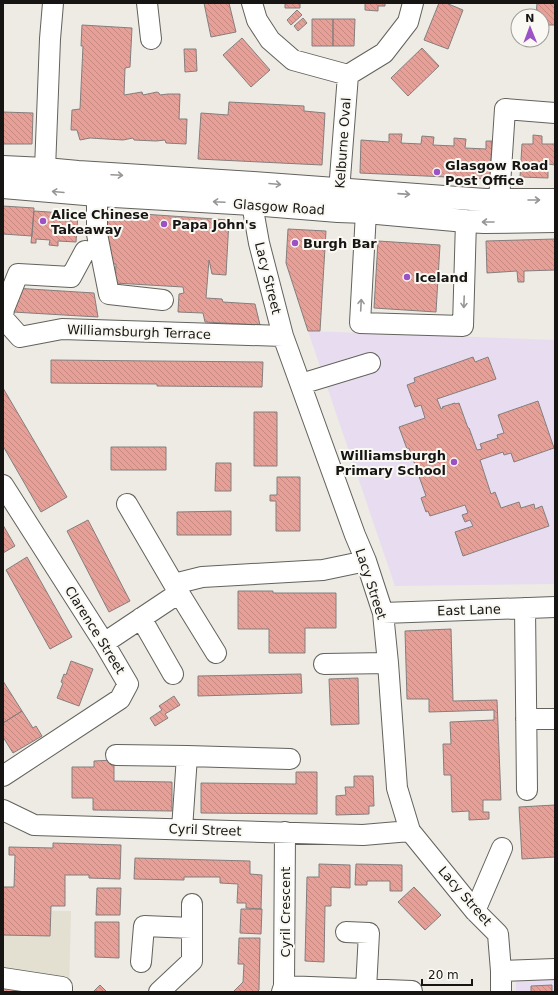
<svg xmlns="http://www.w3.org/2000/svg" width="558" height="995" font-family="'DejaVu Sans',sans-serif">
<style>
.built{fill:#e3dfd1}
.education{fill:#e8dcf0}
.building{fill:url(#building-back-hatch);stroke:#857e7d}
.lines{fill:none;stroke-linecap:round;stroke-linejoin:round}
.minor-casing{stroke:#63625c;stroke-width:22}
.major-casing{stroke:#63625c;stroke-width:24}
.minor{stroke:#fff;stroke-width:20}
.major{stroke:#fff;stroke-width:22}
.oneway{stroke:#969695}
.poi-dot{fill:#9b52c5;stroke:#faf8f2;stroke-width:1.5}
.labels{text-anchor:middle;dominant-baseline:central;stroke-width:4;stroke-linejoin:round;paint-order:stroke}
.street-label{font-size:13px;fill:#161513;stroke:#faf8f2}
.poi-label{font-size:13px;font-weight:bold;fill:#161513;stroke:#faf8f2;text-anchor:start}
</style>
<defs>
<pattern id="building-back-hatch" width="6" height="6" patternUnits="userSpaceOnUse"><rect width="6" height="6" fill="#e6a098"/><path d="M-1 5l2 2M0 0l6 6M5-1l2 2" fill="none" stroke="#c58982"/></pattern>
</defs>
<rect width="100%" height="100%" fill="#edebe4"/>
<!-- built -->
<path class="built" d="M3,910L71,911L69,992H3Z"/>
<!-- education -->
<path class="education" d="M308,331L555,340V584L395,586Z
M555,973V992H516V976Z"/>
<!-- building -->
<path class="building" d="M204,3H229L236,32L211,37Z
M279,3H300V8H285V3Z
M365,3H385V6H378V11L365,10Z
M439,3H446L463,10L448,49L424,40Z
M537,3H555V25H542V16H536Z
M297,10L302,15L291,25L287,20Z
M303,18L307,23L298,31L294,26Z
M312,19H333V46H312Z
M333,19H355L354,46H333Z
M82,25L132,28L130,67L125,68L124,95L142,92L143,95L157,92L159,93L160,95L168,94H180L179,119H187L186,144L166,143L165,140L156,141L134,140L133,138L123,140L90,138L80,140L77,130H71L72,110L80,109L83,46H81Z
M242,38L270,70L251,87L223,55Z
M422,48L439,66L408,96L391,78Z
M184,49H196L197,71L185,72Z
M229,102L304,106V111L325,113L322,165L198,159L201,113L228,115Z
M3,112L33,113L32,144H3Z
M389,134H402L401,143L421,144L422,136L434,137L433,145L454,146V138L466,139L465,148L486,149V141H492L490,179L360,173L361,140L389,142Z
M533,135L542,136V144H555V165L548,164V178L520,177L522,144H533Z
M3,206L34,208L32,236L3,234Z
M34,211L78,214L76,242L58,241V246L49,245L50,240L36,239V243H31Z
M128,213L229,220L226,275L212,274L209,260L206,298L222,299L223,302L255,304L260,325L205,322L203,313L178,312L179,294L184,293L183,287L115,283L116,264H109L105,218Z
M288,229L326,231L320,331H308L286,263Z
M555,239V270L524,271V282H518L517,271L487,273L486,241Z
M378,241L440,245L436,312L374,308Z
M14,288L94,293L98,317L13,312Z
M473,357L475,362L488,357L496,379L437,399L441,409L443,408L442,407L455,403V404L459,403L468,428H469L477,450L482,449L480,444L498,438L497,435L504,433L498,415L538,401L554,448L514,462L511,453L504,455L503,452L480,460L491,494L495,492L501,508L519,502L521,508L534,504L535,509L542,506L549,526L463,556L455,532L473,526L470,520L465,522L462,515L468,513L465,505L430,516L428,511L426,512L421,498L426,496L409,448L407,449L399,427L425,418L421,405L415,407L407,385L415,382L414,378Z
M51,360L263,362L262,387L157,386V384L51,383Z
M3,388L67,497L41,512L3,446Z
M254,412H277V466H254Z
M111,447H166V470H111Z
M216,463H231V491H215Z
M277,477H300V531H276V501H270V495H277Z
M231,511V535H177V512Z
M88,520L130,601L109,612L67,531Z
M3,525L15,546L3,553Z
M27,557L72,637L50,649L6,570Z
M238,591H273V593H336V628H305V653H269V629H238Z
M451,629L453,701L497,700L501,800H483V812H489V819L469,820V811L452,812L451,775H444L443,744H451L450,722L494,720V710L429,712V699H407L405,631Z
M71,661L93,669L79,706L57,698L63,683L61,682L64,674L66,675Z
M301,674L302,693L198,696V676Z
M358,678L359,724L331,725L329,679Z
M3,681L22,711L3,723Z
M174,696L180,705L165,714L168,718L155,726L150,718L162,710L159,706Z
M22,711L33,728L36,726L42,736L13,753L3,737V723Z
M114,760V781L172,782V811L93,810V798H72V767H94V761Z
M296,772H317V814L201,813V783L296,784Z
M354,776H373L374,806H369V814L336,815V796L346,795L345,787H354Z
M555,805V857L522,859L519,807Z
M53,843L121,845L120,879L89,878V875H65V906H51L50,936L3,935V887H14L15,855H9V847L53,848Z
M135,858L250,861V874L262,875L261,909L246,908V903H237L238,884L220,883V877H184V880L134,879Z
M319,864L350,865V888L331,887V906H325L324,962L305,961L307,877H319Z
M356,864L402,865V891H390V881H367V885H355Z
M414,887L441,915L425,930L398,902Z
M97,888H121L120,915H96Z
M241,909H262L261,934L240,933Z
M95,922H119V958L95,957Z
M239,938H260L259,990L257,992H233L243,982L244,964H238Z
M3,983L15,985L14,992H3Z
M100,985L107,992H93Z
M552,985V992H531V986Z"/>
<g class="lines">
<defs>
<path id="minor" d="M147,3L151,39
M252,3L257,20L270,40L293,60L348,75L384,53L408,22L413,3
M45,169L50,39L53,3
M253,189L252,204L259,243L283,336L355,535L366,561L383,613L388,663L397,788L410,831L475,911L498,934L501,971V992
M97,195V234L109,294L163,300
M499,200L505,109L555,113
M338,204L348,75
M366,212L360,323L463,326L466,221
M3,317L4,309L18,274L71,277L85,251
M3,318L20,337L62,329L283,336
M301,384L370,363
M3,485L104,643L128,684L120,699L3,776
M174,584L202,577L323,570L366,561
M179,593L216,653
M525,608L527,790
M383,613L555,607
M141,618L173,674
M104,643L179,593L127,504
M324,664L388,663
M526,719H555
M116,755L187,756L182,829
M187,756L290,759
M3,810L34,825L363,835L410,831
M475,911L502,848
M346,932L369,933L366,989
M141,962L144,926L192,928
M501,971L555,969
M3,978L62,987V992
M284,986L412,991
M159,992L192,961V904
M282,992L284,986L285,832"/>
<path id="major" d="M3,167L45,169L78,172L253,183L485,200H555
M3,187L97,195L252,204L338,211L366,212L466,221L484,222L555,221"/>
</defs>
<!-- minor casing -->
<use href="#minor" class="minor-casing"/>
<!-- major casing -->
<use href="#major" class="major-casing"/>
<!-- minor -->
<use href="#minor" class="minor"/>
<!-- major -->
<use href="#major" class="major"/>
</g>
<!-- one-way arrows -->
<defs><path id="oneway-shaft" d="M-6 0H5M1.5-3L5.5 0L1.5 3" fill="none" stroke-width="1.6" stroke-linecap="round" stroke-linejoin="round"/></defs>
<g class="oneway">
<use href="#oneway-shaft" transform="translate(117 175) rotate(3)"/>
<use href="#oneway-shaft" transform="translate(275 184) rotate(5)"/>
<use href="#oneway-shaft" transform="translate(58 192) rotate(-175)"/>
<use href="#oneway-shaft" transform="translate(404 194) rotate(4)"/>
<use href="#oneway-shaft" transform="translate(534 200)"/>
<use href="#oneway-shaft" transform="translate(219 202) rotate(-177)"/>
<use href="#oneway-shaft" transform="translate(488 222) rotate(-180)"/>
<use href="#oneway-shaft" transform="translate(464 302) rotate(92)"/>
<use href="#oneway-shaft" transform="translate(361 305) rotate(-87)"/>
</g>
<!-- markers -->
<g class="poi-dot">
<circle cx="437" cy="172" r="4"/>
<circle cx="43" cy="221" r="4"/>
<circle cx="164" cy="224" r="4"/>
<circle cx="295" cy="243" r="4"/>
<circle cx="407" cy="277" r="4"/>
<circle cx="454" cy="462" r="4"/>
</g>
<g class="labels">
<!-- street labels -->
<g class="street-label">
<text transform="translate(343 143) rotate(-86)">Kelburne Oval</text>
<text transform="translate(279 207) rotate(4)">Glasgow Road</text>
<text transform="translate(268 278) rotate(76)">Lacy Street</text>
<text transform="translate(139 332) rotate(2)">Williamsburgh Terrace</text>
<text transform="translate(371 584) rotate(72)">Lacy Street</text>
<text transform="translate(469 610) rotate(-2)">East Lane</text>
<text transform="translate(95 630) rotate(58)">Clarence Street</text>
<text transform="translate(205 830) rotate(2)">Cyril Street</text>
<text transform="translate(465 896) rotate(49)">Lacy Street</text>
<text transform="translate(285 912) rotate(-90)">Cyril Crescent</text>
</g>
<!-- poi labels -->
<g class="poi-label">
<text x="445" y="165">Glasgow Road<tspan x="445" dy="15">Post Office</tspan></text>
<text x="51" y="214">Alice Chinese<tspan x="51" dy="15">Takeaway</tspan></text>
<text x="172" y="224">Papa John's</text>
<text x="303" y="243">Burgh Bar</text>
<text x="415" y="277">Iceland</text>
<text x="446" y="455" text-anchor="end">Williamsburgh<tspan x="446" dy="15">Primary School</tspan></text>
</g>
</g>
<!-- border -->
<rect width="558" height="995" fill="none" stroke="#161513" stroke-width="8"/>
<!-- north arrow -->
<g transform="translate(530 28) rotate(359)"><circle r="19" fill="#faf8f2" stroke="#9f9d99"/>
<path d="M0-3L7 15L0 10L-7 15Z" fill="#9b52c5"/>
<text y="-6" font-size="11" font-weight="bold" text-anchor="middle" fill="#161513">N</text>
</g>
<!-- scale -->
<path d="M422 979v6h50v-6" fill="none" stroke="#161513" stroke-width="2"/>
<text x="428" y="979" font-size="12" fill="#161513" stroke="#faf8f2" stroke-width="3" paint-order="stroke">20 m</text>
</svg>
